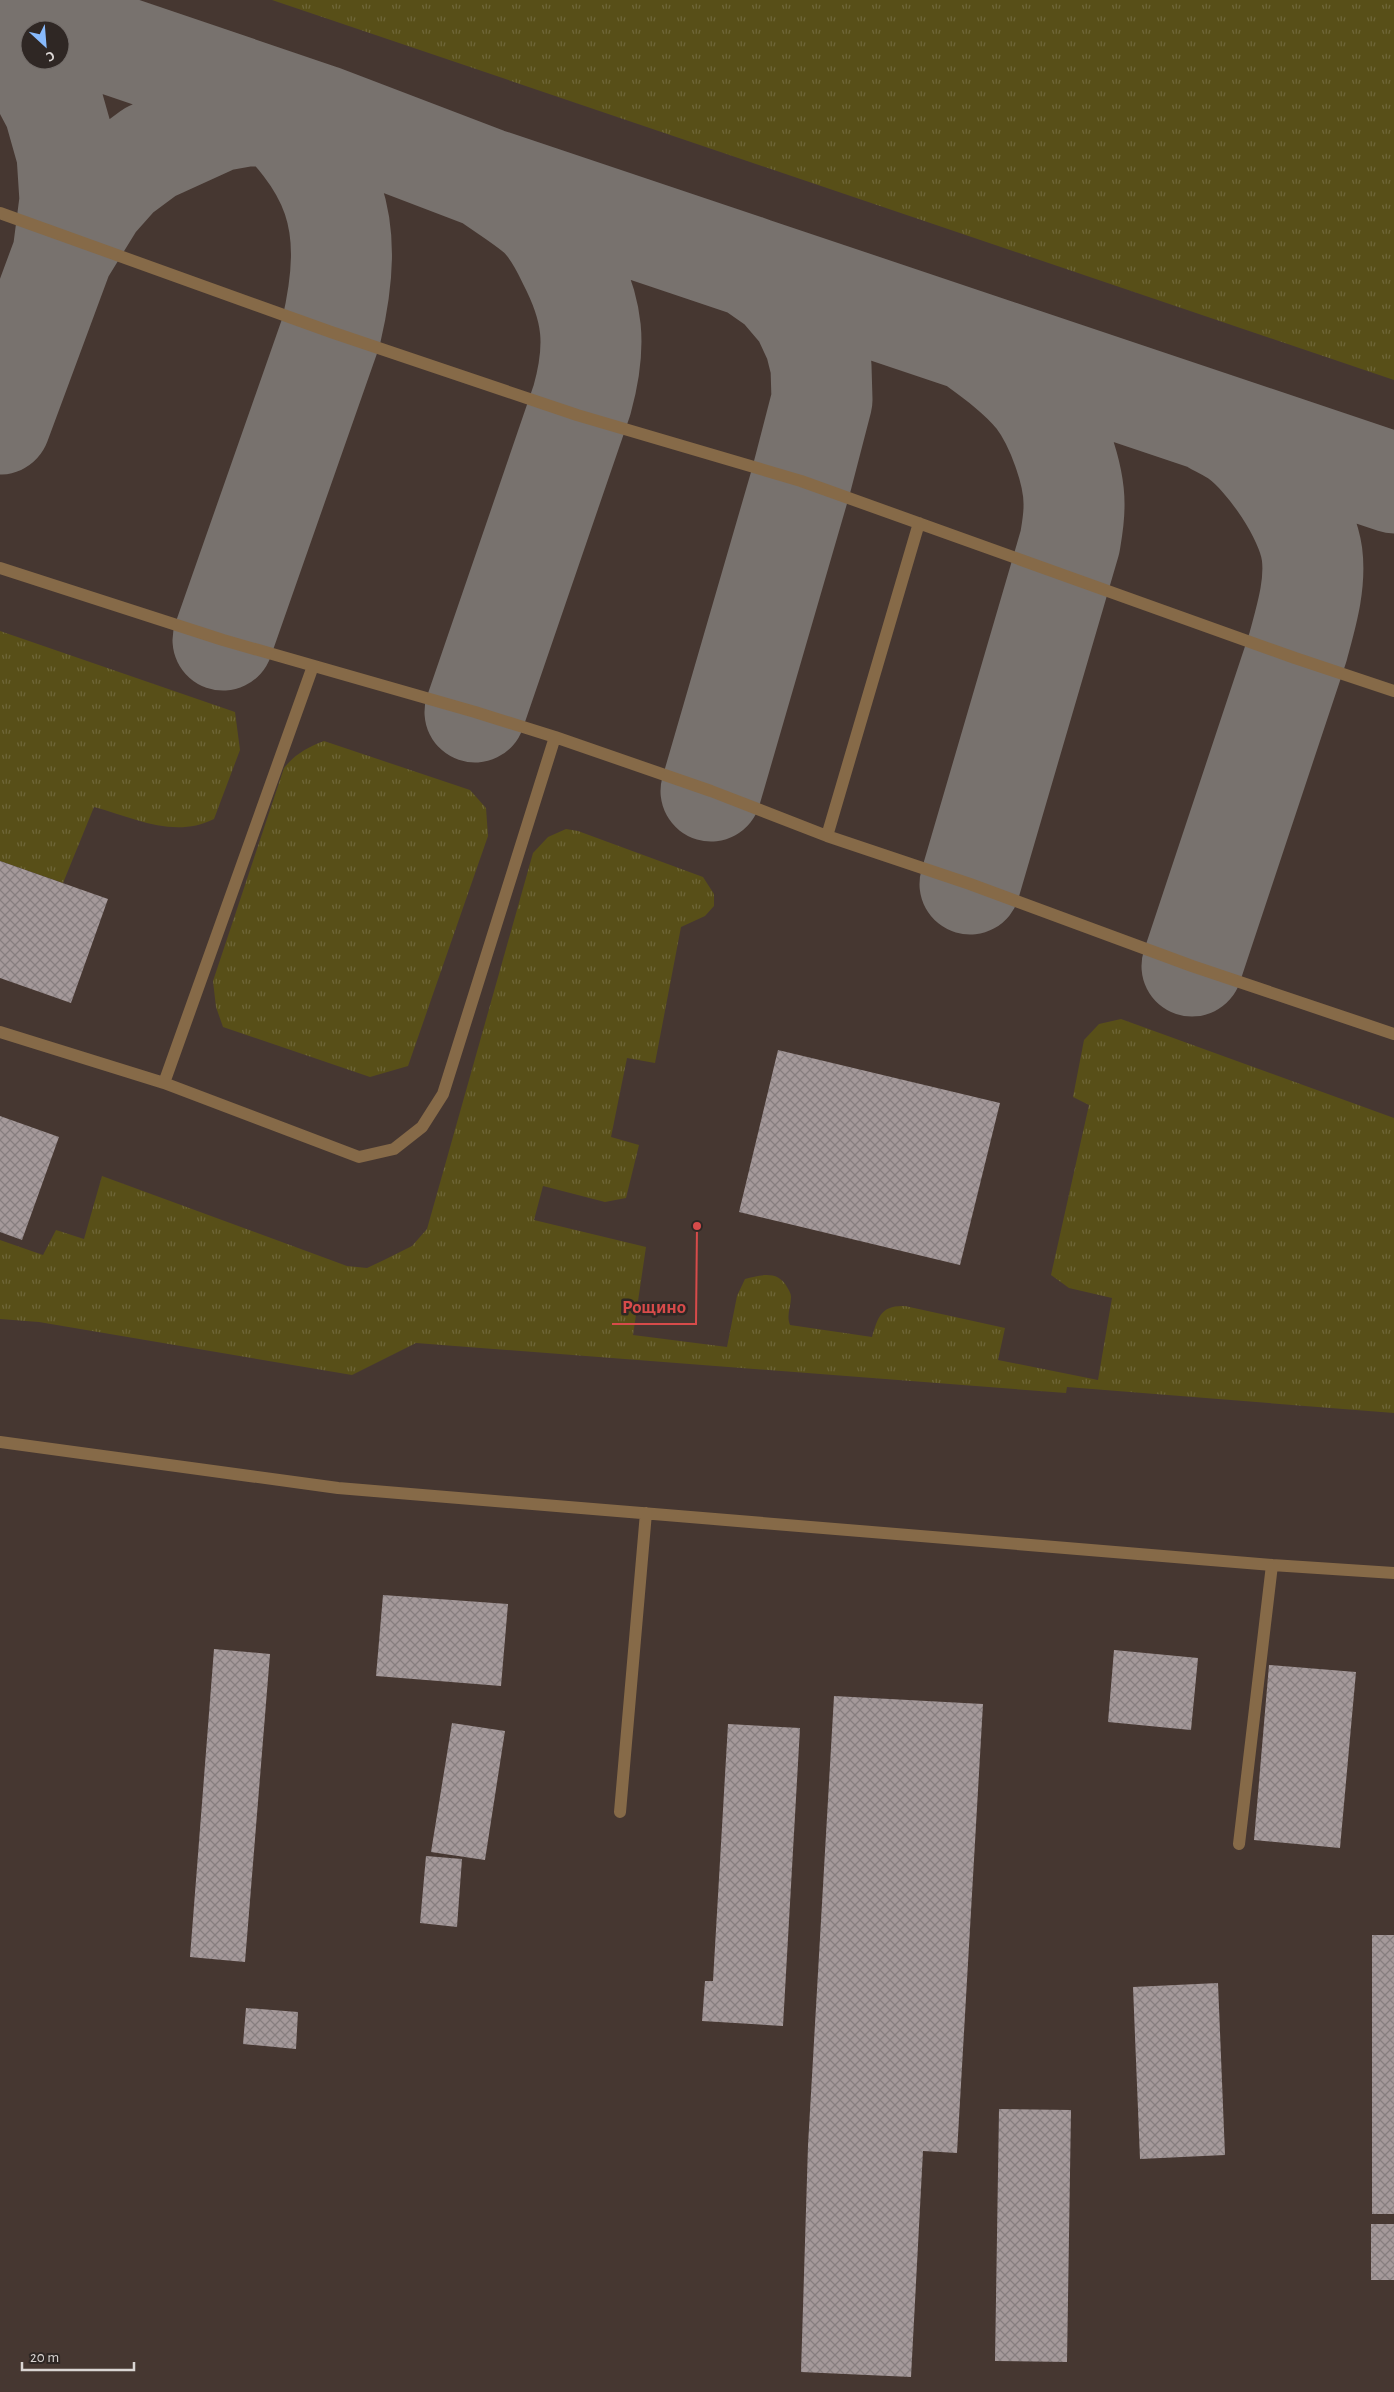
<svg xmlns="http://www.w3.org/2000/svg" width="1394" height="2392" font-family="'Alegreya Sans',sans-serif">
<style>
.built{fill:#463731;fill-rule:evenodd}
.grass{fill:url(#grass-tufts)}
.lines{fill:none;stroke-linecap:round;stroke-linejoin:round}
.taxiway{stroke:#78726e;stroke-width:101}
.building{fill:url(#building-cross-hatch)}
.minor{stroke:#866a48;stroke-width:12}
.leader{fill:none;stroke:#d74b4a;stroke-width:2}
.callout-dot{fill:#d74b4a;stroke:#2f2724;stroke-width:2}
.callout-label{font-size:19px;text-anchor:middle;font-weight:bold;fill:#d74b4a;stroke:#2f2724;stroke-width:5;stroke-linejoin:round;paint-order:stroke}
</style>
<defs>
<pattern id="grass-tufts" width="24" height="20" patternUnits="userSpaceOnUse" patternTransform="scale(1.25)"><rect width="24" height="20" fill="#584f18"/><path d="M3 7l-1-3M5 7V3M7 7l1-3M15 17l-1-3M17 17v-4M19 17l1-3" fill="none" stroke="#6f6739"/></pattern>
<pattern id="building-cross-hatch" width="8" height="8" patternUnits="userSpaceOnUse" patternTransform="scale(1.25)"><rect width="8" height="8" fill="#a5999a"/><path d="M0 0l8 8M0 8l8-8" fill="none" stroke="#877e7f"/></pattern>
</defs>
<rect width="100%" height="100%" fill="#39312d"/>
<!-- built -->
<path class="built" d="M0,0H1394V2392H0ZM30,30H60V60H30Z"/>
<!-- grass -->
<path class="grass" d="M272,0H1394V380Z
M0,631L235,712L240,750L214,819C174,839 135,818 94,807L63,883L0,861Z
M324,741L470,790L486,808L488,836L408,1066L370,1077L223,1027L216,1007L213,981L284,768C295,754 308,747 324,741Z
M566,829L578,831L703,877L714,894V906L705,916L681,927L655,1063L627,1058L611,1137L639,1145L626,1198L605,1202L543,1186L534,1220L646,1247L633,1335L727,1347L737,1296L745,1279C760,1275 778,1270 787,1287C789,1290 791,1294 791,1297C791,1307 786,1315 790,1325L872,1337C878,1317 881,1305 905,1306L1005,1328L998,1360L1098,1380L1112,1298L1069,1288L1051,1275L1089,1105L1073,1097L1084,1040L1099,1024L1121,1019L1394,1118V1413L1067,1387L1066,1393L416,1343L352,1375L39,1322L0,1319V1240L43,1255L56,1230L84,1239L102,1176L347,1266L367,1268L384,1260L412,1246L427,1229L533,853L548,837Z"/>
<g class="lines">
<!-- taxiway -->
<path class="taxiway" d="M0,6L321,115L486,178L1394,483
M0,29L28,59L54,108L67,154L70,200L63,254L0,424
M63,254L95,202L119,175L150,152L218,121L246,116L310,115
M223,640L331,332C357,221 336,166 252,92
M475,712L582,400C597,346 594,311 568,261C561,246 551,228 539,216C524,203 506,192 489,180
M711,791L801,481L822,400L821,366L815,342L802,314L779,287L749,266
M970,884L1070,542C1072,530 1074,519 1074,507C1075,474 1056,423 1036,397C1018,375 994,358 972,342
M1192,966L1298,647C1306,617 1316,585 1312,554C1307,517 1267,458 1237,437C1230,432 1222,428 1214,424"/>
</g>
<!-- building -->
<path class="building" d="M0,861L108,899L71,1003L0,978Z
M778,1050L1000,1103L960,1265L739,1212Z
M0,1116L59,1137L22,1240L0,1232Z
M383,1595L508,1604L501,1686L376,1676Z
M214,1649L270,1654L245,1962L190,1957Z
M1114,1650L1198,1658L1191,1730L1108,1722Z
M1269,1665L1356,1672L1340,1848L1254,1840Z
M834,1696L983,1704L957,2153L923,2151L911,2377L801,2372L808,2145Z
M452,1723L505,1731L485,1860L431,1852Z
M728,1724L800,1728L783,2026L702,2021L705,1981H713Z
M426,1856L462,1859L457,1927L420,1923Z
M1372,1935H1394V2214H1372Z
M1218,1983L1225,2155L1140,2159L1133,1987Z
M246,2008L298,2012L296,2049L243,2044Z
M999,2109L1071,2110L1067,2362L995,2361Z
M1371,2224H1394V2280H1371Z"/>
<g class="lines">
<!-- minor -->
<path class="minor" d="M0,213L331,332L577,415L801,481L1295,658L1394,691
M0,568L223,640L475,712L555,737L711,791L827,836L970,884L1192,966L1394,1034
M827,836L919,523
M0,1032L164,1083L313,666
M164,1083L359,1157L394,1149L422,1127L443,1094L555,737
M0,1442L338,1488L1272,1565L1394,1573
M620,1812L646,1513
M1239,1844L1272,1565"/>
</g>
<!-- callouts -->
<path class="leader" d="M697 1226L696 1324H612"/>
<circle class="callout-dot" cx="697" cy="1226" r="5"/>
<g class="callout-label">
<text x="654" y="1313">Рощино</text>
</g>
<!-- north arrow -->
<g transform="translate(45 45) rotate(154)"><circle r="24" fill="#2f2724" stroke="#736d6a"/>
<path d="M0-4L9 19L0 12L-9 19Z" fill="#88bafc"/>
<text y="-8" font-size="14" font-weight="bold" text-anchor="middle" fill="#dad5d3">С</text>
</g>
<!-- scale -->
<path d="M22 2362v8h112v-8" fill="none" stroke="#dad5d3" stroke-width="2.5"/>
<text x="30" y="2362" font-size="15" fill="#dad5d3" stroke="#2f2724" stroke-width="4" paint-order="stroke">20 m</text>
</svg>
